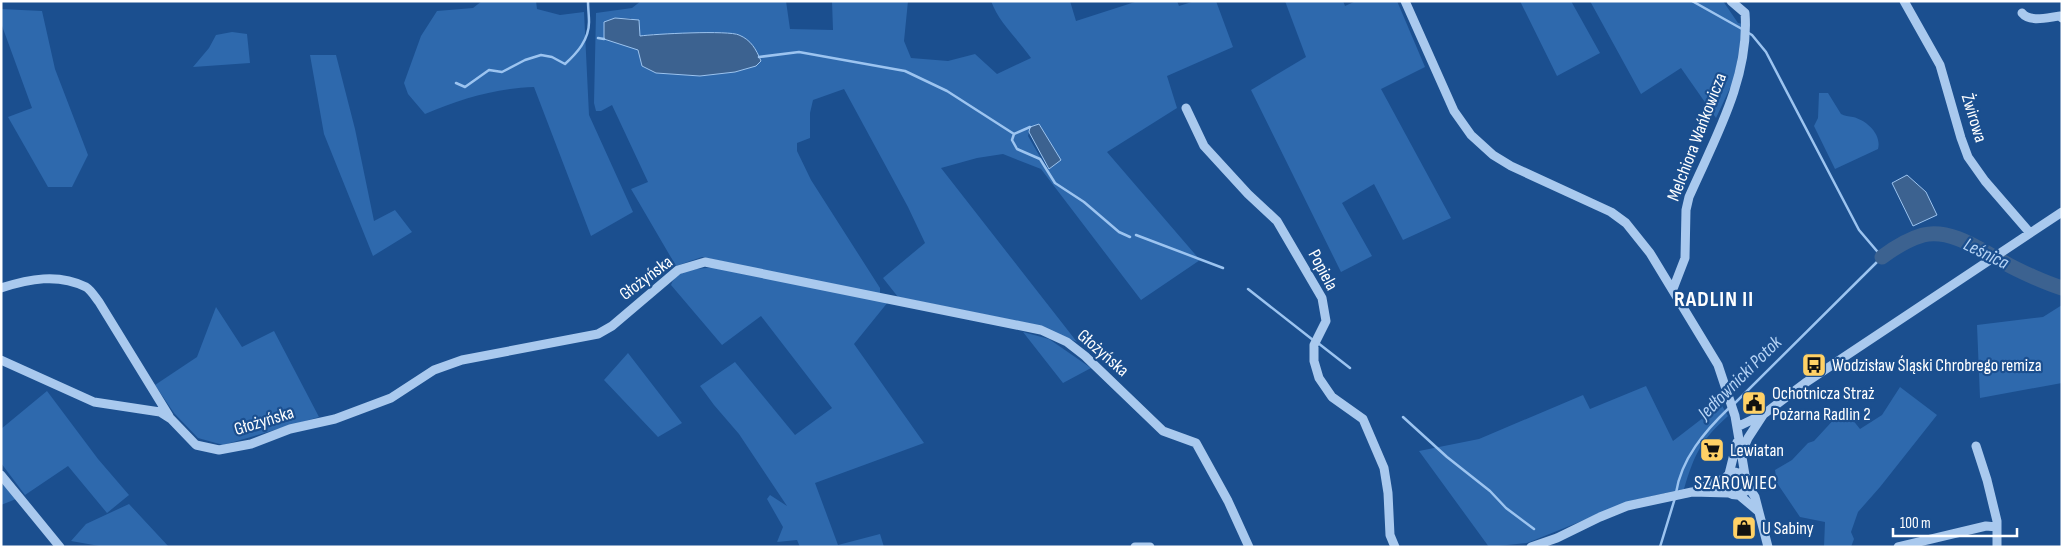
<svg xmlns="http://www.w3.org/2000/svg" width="2063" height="548" font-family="'Sofia Sans Condensed',sans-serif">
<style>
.green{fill:#2e69ad;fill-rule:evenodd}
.water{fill:#3c6290;stroke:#9cc4f0}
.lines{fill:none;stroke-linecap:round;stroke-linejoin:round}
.stream{stroke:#9cc4f0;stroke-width:2.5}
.river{stroke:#3c6290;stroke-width:15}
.minor{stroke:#a9c9ee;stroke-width:9}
.labels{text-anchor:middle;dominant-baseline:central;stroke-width:4.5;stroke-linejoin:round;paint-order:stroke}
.street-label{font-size:18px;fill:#fff;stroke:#1b4f8f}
.poi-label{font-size:18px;fill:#fff;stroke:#1b4f8f;text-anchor:start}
.water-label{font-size:19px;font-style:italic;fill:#b5d3f5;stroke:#1b4f8f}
.neighbourhood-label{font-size:19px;letter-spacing:1px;fill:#fff;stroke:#1b4f8f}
.district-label{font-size:22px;font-weight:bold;letter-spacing:1px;fill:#fff;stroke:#1b4f8f}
</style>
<rect width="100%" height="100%" fill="#1b4f8f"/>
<!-- green -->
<path class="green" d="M482,1H536L537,9L560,15L584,12L589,115L633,212L591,236L534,87C496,88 460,99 425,114L408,94L404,83L421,36L437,11L473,8Z
M641,1H786L790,29L833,30L832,1H908L904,41L911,58L948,61L975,54L997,74L1031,58C1018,39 999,23 991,1H1070L1076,21L1138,1H1177L1179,6L1195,1H1216L1233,47L1167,76L1177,108L1107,152L1200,260L1141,300L1041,169L1003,154L977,158L941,168L1077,342L1037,325L898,297L883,278L925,243L908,207L844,89L813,100L810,113V138L797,143V151L811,180L880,288V294L702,257L676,266L631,189L648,182L612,105L601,111H596L594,103L596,13L632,8ZM615,18H631L640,36C654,34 730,30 740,35C751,42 755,49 761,61L756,66L735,72L700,76L656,73L642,66L639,50L604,22ZM1029,132L1049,169H1047L1028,136Z
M1285,1H1343L1345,6L1356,1H1397L1425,67L1381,89L1451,218L1403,240L1374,184L1342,203L1372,256L1341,272L1251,90L1306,57Z
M1520,1H1571L1600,53L1557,76Z
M1590,1H1723L1738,23L1743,24L1733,88H1730L1716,118L1681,68L1641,94Z
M1,9L42,11L55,69L88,155L72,187H48L8,117L32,108L1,23Z
M232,32L247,34L250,63L193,67L209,48L216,35Z
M310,55H336L355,129L374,221L395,210L412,232L373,256L324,134Z
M1819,93H1828L1841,114C1845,116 1848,116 1853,117C1866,120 1882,134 1878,149L1835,169L1814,126L1818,118Z
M716,267L888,302L854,344L924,443L815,483L838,545L880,534L884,547H800L797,540L777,542L783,527L767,499L770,495L787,506L739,434L714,405L700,386L735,362L795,435L832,408L761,316L722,345L671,285C677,268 700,269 716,267Z
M2062,305V383L1980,398L1977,325L2043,317Z
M216,307L242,347L274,331L319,417L223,445L198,438L174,413L155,385L197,357Z
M1023,332L1049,339L1091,368L1063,383Z
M628,353L682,423L658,437L604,380Z
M1646,386L1673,441L1721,404L1728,416C1701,440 1694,455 1684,489L1634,500L1527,543L1489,547L1419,451L1479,439L1583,395L1590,409Z
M1900,387L1937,415L1880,487L1858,512L1851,532L1854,539L1851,547H1824L1825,522L1800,517L1777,483L1775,470L1792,460L1808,443L1814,441L1837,416L1848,414L1860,429L1882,415Z
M47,391L98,459L129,495L107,513L68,466L25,495L1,463V429Z
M1730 483a6 6 0 1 1 12 0a6 6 0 1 1-12 0Z
M1,482L16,499L1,505Z
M129,504L169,547H105L71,541L86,524Z"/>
<!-- water -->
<path class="water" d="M615,18L639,20L640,36C654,34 729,30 739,35C751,40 756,49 761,61L756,66L735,72L700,76L656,73L642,66L638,50L604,39V22Z
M1039,124L1061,160L1049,169L1029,132L1030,127Z
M1907,175L1926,192L1937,215L1913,226L1892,183Z"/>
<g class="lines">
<!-- stream -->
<path class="stream" d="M1692,1L1742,29
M598,38L604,39
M759,57L799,52L905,71L947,91L1014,134L1012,140L1017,149L1040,159L1055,183L1084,202L1119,232L1130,237
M456,83L465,87L489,70L502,72L525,60L541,55L552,57L565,64C577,53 589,40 589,22C589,15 588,8 588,1
M1014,134L1030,127
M1136,235L1223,268
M1248,289L1313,340
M1318,343L1350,368
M1733,405L1882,257L1859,230L1766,52L1752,35L1747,32
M1403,417L1447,457L1490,491L1506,508L1534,529
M1676,493C1681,459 1705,431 1729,408
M1660,547L1675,498"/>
<!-- river -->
<path class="river" d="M1882,257C1894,248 1909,239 1923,235C1951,228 1982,251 2005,263C2019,271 2046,283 2062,288"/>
<!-- minor -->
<path class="minor" d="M1405,1L1454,111L1471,135L1493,155L1511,166L1611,212L1626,223L1650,253L1718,365L1735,416L1745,475C1753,488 1742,500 1729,493L1724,484L1727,476L1735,472L1745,475
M1904,1L1940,65L1961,138L1968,157L1985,181L2030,233
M2022,13C2030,23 2049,17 2060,16L2062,18
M1186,108L1204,146L1248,194L1277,221L1322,298L1326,321L1314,345V361L1319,378L1332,397L1363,419L1384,468L1388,493L1390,535L1395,547
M1,288C29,279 58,273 86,287C91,290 95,297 99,302L169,416
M1673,289L1685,258L1686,210L1689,197C1714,140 1750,78 1745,13L1731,1
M1,360L94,402L160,412L171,419L196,445L219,450L251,444L290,429L335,419L391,398L434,370L462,360L598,334L612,326L678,270L705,262L1041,330L1067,342L1085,356L1163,431L1196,443L1228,501L1249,547
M1737,427L1764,414L1805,383L2062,212
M1976,446L1987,480L1997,521V547
M1741,454L1748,438L1763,415
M1729,474L1737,442
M1,475L60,547
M1748,486L1755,497L1768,547
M1696,490L1726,478
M1739,495L1758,511
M1135,547H1150
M1531,547L1557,538L1600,517L1627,506L1692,492L1729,493
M1898,547L1986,526L1997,527"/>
</g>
<!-- icons -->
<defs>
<symbol id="bus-square" viewBox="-11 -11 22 22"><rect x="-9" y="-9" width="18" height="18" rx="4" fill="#ffd166" stroke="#1b4f8f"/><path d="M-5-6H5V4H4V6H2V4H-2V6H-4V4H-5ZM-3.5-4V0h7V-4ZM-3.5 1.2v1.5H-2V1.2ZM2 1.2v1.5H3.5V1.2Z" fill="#111"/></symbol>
<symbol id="civic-square" viewBox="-11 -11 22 22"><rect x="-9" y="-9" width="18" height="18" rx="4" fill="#ffd166" stroke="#1b4f8f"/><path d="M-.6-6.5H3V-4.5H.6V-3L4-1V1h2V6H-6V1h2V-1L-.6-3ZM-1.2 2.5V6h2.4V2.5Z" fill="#111"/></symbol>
<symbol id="supermarket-square" viewBox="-11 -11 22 22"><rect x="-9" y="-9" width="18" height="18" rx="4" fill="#ffd166" stroke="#1b4f8f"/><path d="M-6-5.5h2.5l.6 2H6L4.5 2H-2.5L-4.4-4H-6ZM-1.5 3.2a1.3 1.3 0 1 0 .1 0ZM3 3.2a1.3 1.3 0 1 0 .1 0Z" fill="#111"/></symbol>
<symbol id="shop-square" viewBox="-11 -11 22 22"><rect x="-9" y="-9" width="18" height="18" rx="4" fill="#ffd166" stroke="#1b4f8f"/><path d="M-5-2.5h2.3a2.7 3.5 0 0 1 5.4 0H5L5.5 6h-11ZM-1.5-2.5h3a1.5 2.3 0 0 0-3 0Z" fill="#111"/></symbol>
</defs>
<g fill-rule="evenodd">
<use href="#bus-square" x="1800" y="351" width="28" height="28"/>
<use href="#civic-square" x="1740" y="389" width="28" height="28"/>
<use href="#supermarket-square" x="1698" y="436" width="28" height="28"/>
<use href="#shop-square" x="1730" y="514" width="28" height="28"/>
</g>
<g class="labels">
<!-- street labels -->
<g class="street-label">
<text transform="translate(1974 118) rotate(73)">Żwirowa</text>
<text transform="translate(1697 137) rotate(-69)">Melchiora Wańkowicza</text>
<text transform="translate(1323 270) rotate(62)">Popiela</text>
<text transform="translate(646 278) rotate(-37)">Głożyńska</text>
<text transform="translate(1103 353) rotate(41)">Głożyńska</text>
<text transform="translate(264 421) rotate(-17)">Głożyńska</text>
</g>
<!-- poi labels -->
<g class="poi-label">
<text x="1832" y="365">Wodzisław Śląski Chrobrego remiza</text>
<text x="1772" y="393">Ochotnicza Straż<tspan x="1772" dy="21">Pożarna Radlin 2</tspan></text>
<text x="1730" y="450">Lewiatan</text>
<text x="1762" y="528">U Sabiny</text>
</g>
<!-- water labels -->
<g class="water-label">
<text transform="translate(1986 254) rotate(26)">Leśnica</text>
<text transform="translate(1740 378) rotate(-45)">Jedłownicki Potok</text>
</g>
<!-- neighbourhood labels -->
<g class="neighbourhood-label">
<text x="1736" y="483">SZAROWIEC</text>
</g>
<!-- district labels -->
<g class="district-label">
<text x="1714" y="299">RADLIN II</text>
</g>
</g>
<!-- border -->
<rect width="2063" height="548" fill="none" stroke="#ffffff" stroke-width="5"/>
<!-- scale -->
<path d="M1893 528v8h124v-8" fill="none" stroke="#ffffff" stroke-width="2.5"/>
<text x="1900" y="528" font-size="15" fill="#ffffff" stroke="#1b4f8f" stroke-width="4" paint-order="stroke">100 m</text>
</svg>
